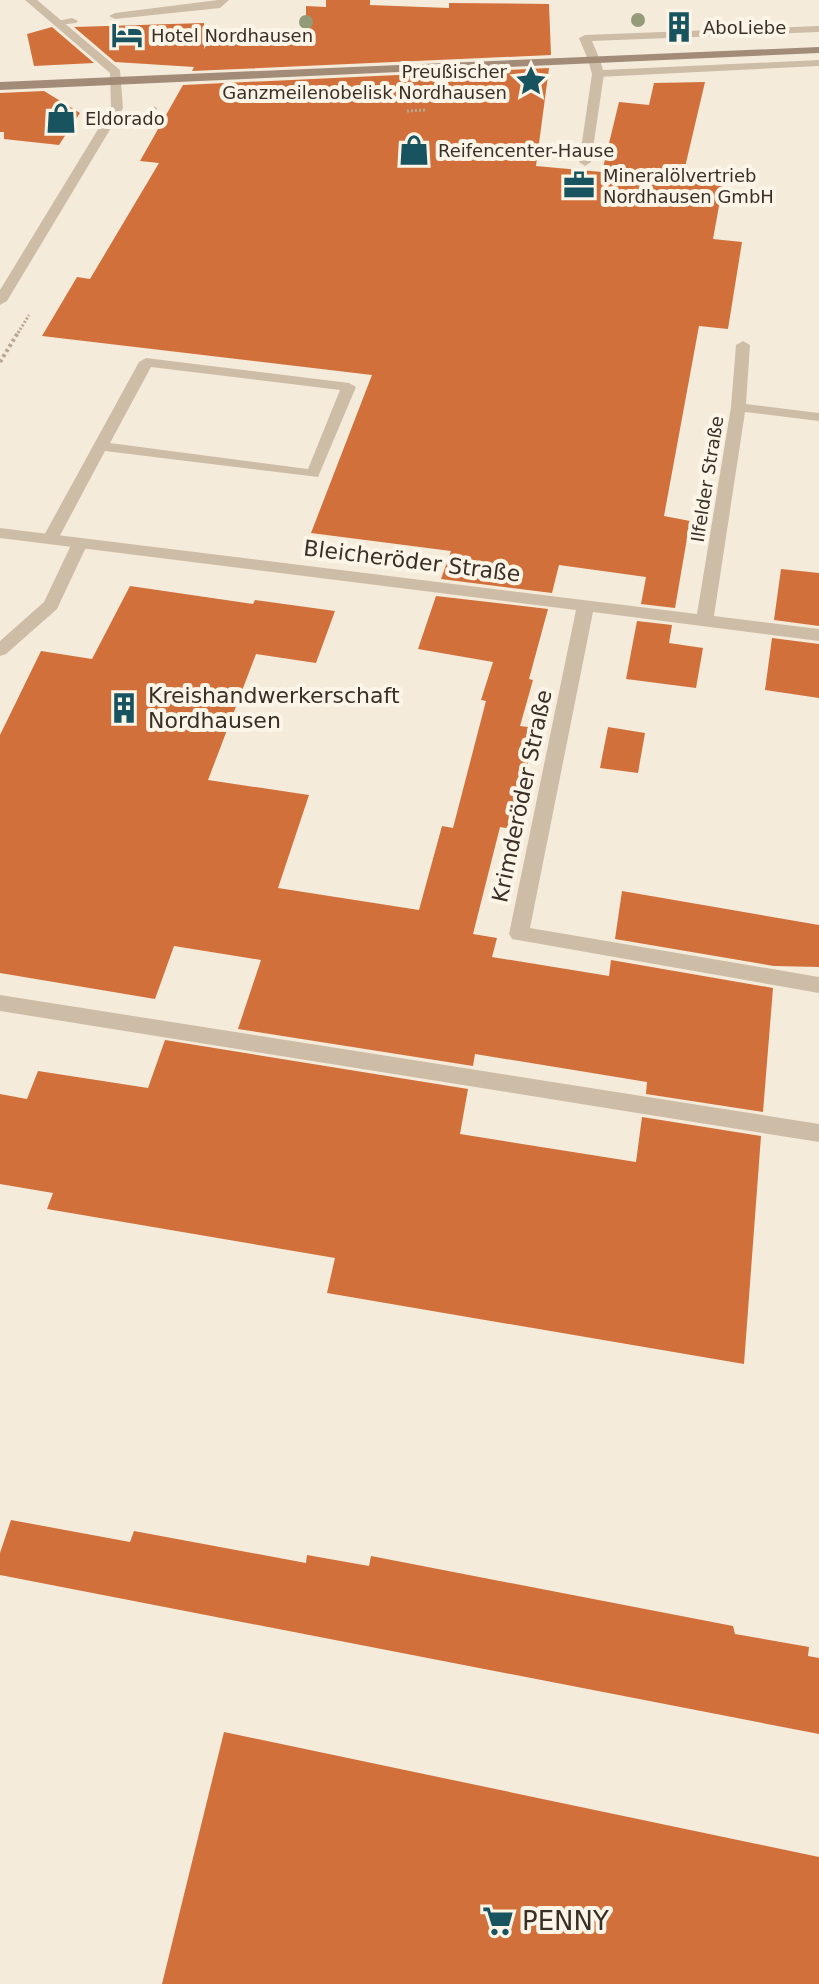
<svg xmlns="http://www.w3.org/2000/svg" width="819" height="1984" font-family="'DejaVu Sans',sans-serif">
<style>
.building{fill:#d2703b}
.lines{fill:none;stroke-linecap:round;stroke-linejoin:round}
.path-far1{stroke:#baa790;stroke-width:3;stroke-dasharray:2 2;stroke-linecap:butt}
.path{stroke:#baa790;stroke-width:4;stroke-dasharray:3 3;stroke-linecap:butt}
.service{fill:#cebda6;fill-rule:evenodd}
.minor{fill:#cebda6;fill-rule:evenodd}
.secondary{fill:#a28b77;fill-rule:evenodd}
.tree{fill:#939b79}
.labels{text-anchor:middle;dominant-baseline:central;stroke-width:8;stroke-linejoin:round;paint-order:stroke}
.far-poi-label{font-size:18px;fill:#392f27;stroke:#fbf5e8;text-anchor:start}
.far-street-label{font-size:18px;fill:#392f27;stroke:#fbf5e8}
.street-label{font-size:22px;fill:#392f27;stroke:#fbf5e8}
.poi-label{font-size:22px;fill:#392f27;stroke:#fbf5e8;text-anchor:start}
.near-poi-label{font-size:26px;fill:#392f27;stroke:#fbf5e8;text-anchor:start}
</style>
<rect width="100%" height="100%" fill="#f5ebdb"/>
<!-- building -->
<path class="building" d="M326,0H370V5L449,8V3L549,4L551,55L192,71L194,67L115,62L74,27L204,23V49L207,44L282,42L306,38V6L326,7Z
M52,27L94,63L34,66L27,34Z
M549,68L536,166L602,172L619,102L649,105L654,83L705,82L682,180L723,184L713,239L742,242L728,329L699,326L664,516L690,521L675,608L641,604L646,577L559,565L552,593L441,579L451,551L311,533L372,375L42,336L77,277L90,279L159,163L140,161L183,85Z
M44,91L80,113L59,145L4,139V132H0V93Z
M781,569L819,573V626L774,620Z
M130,586L253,604L255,600L335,611L316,663L256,654L208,780L309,795L278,888L419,910L442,826L453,828L486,701L481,700L493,662L418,649L436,596L548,609L529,679L533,680L520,726L536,728L528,763L512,829L500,827L473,934L497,938L492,957L609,976L611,960L773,988L763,1112L646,1094L647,1082L475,1054L473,1066L238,1029L261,960L174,946L155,999L0,973V735L41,651L92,659Z
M637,621L672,625L669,643L703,648L696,688L626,679Z
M772,638L819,644V698L765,690Z
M608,727L645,733L638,773L600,768Z
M622,891L819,925V967L774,966L615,939Z
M165,1040L468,1089L460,1134L636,1162L642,1117L761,1136L744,1364L327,1293L335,1258L47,1209L53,1193L0,1184V1094L27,1099L38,1071L148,1088Z
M11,1520L130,1542L134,1531L306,1563L307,1555L369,1566L371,1556L733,1626L735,1634L809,1647L808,1656L819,1658V1734L0,1575V1553Z
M224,1732L819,1857V1984H162Z"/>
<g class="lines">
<!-- path-far1 -->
<path class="path-far1" d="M407,111L427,110
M144,126L156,107
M18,333L29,315"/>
<!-- path -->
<path class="path" d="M0,362L19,331"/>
<!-- service -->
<path class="service" d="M218,0H229L220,8L115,19L109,16L115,13Z
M72,18L78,21L76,23L58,25L52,22Z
M819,26V32L592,41L600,60L594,63L588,60L579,38L585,35Z
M598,71L604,74L591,162L585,166L579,162L592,74Z
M146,358L349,383L356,387L318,477L105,451L56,543H44L42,539L139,362ZM151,367L340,390L308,469L110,443Z
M80,538L88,543L57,609L6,654L0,656V641L44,602L72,543Z
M0,995L819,1124V1142L0,1011Z"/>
<!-- minor -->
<path class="minor" d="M25,0H37L120,70L123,108L7,301L0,305V290L111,108L110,73Z
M594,57L600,60L603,70L819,60V66L598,77L592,74L588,60Z
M743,341L750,345L746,404L819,413V421L745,412L714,616L819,629V641L593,612L530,928L819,977V993L512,939L509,934L576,610L0,538V528L697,614L731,407L736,345Z"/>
<!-- secondary -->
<path class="secondary" d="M819,47V53L0,90V82Z"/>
</g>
<!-- trees -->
<g class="tree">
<circle cx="638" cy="20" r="7"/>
<circle cx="306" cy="22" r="7"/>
</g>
<!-- icons -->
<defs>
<symbol id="building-bare" viewBox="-9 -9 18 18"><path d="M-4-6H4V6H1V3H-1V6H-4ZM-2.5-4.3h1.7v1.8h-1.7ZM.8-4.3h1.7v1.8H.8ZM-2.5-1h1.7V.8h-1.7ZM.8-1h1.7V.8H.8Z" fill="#185360" stroke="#fbf5e8" stroke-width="2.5" paint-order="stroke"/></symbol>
<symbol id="hotel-bare" viewBox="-9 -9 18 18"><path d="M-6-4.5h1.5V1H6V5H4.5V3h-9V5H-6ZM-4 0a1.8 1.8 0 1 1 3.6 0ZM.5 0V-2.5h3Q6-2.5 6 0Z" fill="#185360" stroke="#fbf5e8" stroke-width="2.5" paint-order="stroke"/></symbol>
<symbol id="sight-bare" viewBox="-9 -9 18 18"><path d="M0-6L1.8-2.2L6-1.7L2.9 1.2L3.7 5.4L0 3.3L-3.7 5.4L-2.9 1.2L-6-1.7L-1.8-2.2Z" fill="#185360" stroke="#fbf5e8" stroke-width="2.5" paint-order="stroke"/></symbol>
<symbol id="shop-bare" viewBox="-9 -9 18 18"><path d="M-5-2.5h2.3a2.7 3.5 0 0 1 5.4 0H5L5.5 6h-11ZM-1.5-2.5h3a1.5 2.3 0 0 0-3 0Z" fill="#185360" stroke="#fbf5e8" stroke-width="2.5" paint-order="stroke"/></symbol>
<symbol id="office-bare" viewBox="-9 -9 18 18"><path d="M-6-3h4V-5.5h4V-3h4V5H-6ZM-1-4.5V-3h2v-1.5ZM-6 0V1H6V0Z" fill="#185360" stroke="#fbf5e8" stroke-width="2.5" paint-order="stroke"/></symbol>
<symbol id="supermarket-bare" viewBox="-9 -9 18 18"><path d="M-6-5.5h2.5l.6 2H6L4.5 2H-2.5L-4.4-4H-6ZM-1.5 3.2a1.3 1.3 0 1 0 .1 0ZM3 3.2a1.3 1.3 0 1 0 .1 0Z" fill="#185360" stroke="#fbf5e8" stroke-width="2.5" paint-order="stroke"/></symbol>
</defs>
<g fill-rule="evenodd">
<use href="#building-bare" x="657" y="5" width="44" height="44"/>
<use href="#hotel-bare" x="105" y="13" width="44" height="44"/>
<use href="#sight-bare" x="509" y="59" width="44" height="44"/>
<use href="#shop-bare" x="39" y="96" width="44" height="44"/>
<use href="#shop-bare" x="392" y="128" width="44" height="44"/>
<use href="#office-bare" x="557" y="163" width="44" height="44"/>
<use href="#building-bare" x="102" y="686" width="44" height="44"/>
<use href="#supermarket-bare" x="476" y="1899" width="44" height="44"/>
</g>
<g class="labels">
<!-- far-poi labels -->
<g class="far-poi-label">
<text x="703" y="27">AboLiebe</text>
<text x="151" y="35">Hotel Nordhausen</text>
<text x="507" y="71" text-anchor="end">Preußischer<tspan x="507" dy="21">Ganzmeilenobelisk Nordhausen</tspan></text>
<text x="85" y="118">Eldorado</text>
<text x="438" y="150">Reifencenter-Hause</text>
<text x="603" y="175">Mineralölvertrieb<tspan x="603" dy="21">Nordhausen GmbH</tspan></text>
</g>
<!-- far-street labels -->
<g class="far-street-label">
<text transform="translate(707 479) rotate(-81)">Ilfelder Straße</text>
</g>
<!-- street labels -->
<g class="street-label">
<text transform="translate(412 561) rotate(7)">Bleicheröder Straße</text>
<text transform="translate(522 796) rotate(-78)">Krimderöder Straße</text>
</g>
<!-- poi labels -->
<g class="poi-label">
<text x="148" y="695">Kreishandwerkerschaft<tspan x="148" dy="25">Nordhausen</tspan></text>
</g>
<!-- near-poi labels -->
<g class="near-poi-label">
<text x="522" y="1921">PENNY</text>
</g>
</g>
</svg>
